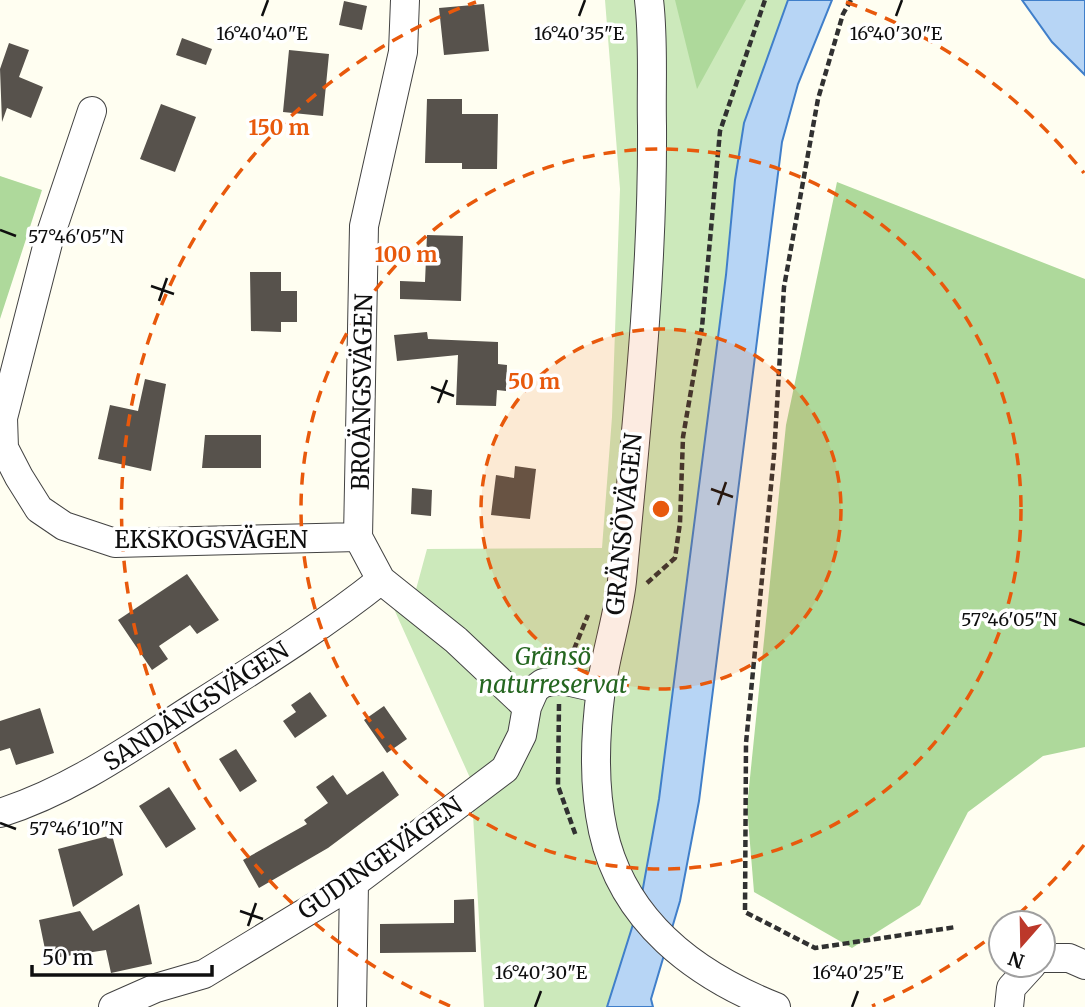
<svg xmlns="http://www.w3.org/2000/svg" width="1085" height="1007" font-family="Merriweather,serif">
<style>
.green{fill:#cce9bb}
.forest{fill:#aed99b}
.water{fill:#b7d5f5;stroke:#407fca;stroke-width:2}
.building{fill:#57524c}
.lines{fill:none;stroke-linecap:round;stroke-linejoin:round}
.minor-casing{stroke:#424242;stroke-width:30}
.path{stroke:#313131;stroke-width:4.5;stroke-dasharray:7 3.5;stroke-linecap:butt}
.minor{stroke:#fff;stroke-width:28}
.ticks{fill:none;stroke:#0f0f0f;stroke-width:2.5}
.ring{fill:none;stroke:#e8590c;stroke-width:3.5;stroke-dasharray:12 9}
.labels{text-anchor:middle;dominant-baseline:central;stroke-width:7;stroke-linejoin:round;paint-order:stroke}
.street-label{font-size:24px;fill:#0f0f0f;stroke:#fff}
.park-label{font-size:24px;font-style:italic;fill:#256620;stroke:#fff}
.ticks-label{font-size:18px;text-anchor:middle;fill:#0f0f0f;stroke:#fff;stroke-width:7;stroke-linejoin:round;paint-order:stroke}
.centre{fill:#e8590c;stroke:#fff;stroke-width:3.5}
.ring-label{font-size:21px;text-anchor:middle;font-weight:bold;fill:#e8590c;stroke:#fff;stroke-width:7;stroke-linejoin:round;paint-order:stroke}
</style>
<rect width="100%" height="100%" fill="#fffef1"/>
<!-- green -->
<path class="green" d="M605,0H788L744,123L735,180L726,275L659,799L641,899L607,1007H484L471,780L394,609L415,593L427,549L602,548L612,417L620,189Z"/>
<!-- forest -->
<path class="forest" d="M675,0H746L697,89Z
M0,176L42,190L0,319Z
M837,182L1085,279V747L1043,756L968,812L920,905L852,948L754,892L747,807L786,425Z"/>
<!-- water -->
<path class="water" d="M788,0H832L798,84L782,142L699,801L680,901L651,999L653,1007H607L641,899L659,799L726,275L735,180L744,123Z
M1022,0H1085V75L1052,42Z"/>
<!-- building -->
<path class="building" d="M344,1L367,6L362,30L339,25Z
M484,4L489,51L444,55L439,8Z
M182,38L212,49L206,65L176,55Z
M9,43L29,50L19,77L43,87L31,118L7,108L2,122L0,69Z
M289,50L329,54L323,116L283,112Z
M427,99H462V114H498L497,169H462V163H425Z
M161,104L196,117L175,172L140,159Z
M427,235L463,236L461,301L400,299V281L425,282Z
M250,272H281V291H297V322H281V332L251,331Z
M427,332L428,339L498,342V364L507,365L506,391L497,390L496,406L456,405L458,355L397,361L394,335Z
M145,379L166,384L151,471L98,459L110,405L138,411Z
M205,435H261V468H202Z
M515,466L536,469L530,519L491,515L496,475L514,478Z
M412,488L432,490L431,516L411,514Z
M187,574L219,620L197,634L190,625L159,646L168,659L152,670L118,620Z
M310,692L327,716L295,738L283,721L296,712L291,705Z
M384,706L407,739L387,753L364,720Z
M40,708L54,753L16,765L10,748L0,751V721Z
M236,749L257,781L240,792L219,759Z
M383,771L399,795L328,848L259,888L243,860L307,824L304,820L328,803L316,787L333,775L347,795Z
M169,787L196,829L166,848L139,806Z
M112,835L123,875L73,907L58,849Z
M474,899L476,952L380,953V924L454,923V900Z
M139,904L152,964L111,973L106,950L47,959L39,920L80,911L93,931Z"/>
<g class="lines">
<defs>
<path id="minor" d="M649,0C654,41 651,84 652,126C653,278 636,430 622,581C618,617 606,652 601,689C595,734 593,785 603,831C623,921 695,975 776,1007
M92,111L49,239L3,418L4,448L19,477L39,509L64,526L115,543L358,537L381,580L456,640L527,707
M358,537L364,226L403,52L405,0
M0,813C72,790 132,747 196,706C259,666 322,627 381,580
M1043,958H1069L1085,965
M113,1007L156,988L204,974L354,883L505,769L522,735L527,707L535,689L543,683L562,680L601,689
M352,1007L354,883
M1009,1007L1011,988L1032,965"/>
</defs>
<!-- minor casing -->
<use href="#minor" class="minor-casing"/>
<!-- path -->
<path class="path" d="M851,0L843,14L818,99L784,287L774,455L746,743L745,912L815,948L956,927
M647,583L675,558L680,523L683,437L702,327L720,131L765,0
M570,659L588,615
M559,704L558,786L576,836"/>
<!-- minor -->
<use href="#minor" class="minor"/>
</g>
<!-- ticks -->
<path class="ticks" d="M262,16L268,0M579,16L585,0M896,16L902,0M0,230L16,236M151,286L174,294M159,301L167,278M431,387L454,396M438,403L447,380M711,489L733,497M718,505L726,482M1069,619L1085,625M0,823L16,829M240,911L263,919M248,926L256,903M535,1007L541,991M852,1007L858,991"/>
<!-- distance rings -->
<circle cx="661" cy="509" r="180" fill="#e8590c" fill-opacity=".12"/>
<g class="ring">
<circle cx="661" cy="509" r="180"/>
<circle cx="661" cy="509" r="360"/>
<path d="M1084 845A540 540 0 0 1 1008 923M1001 929A540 540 0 0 1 872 1006M450 1006A540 540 0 0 1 476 2M846 2A540 540 0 0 1 1084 173"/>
</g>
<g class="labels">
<!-- street labels -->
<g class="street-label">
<text transform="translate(362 392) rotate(-89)">BROÄNGSVÄGEN</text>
<text transform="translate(624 524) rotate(-84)">GRÄNSÖVÄGEN</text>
<text x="211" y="539">EKSKOGSVÄGEN</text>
<text transform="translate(196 706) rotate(-33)">SANDÄNGSVÄGEN</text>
<text transform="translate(380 858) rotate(-35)">GUDINGEVÄGEN</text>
</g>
<!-- park labels -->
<g class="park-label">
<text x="553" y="656">Gränsö<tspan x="553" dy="28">naturreservat</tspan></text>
</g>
</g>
<g class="ticks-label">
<text x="896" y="40">16°40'30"E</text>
<text x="262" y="40">16°40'40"E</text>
<text x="579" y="40">16°40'35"E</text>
<text x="76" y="243">57°46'05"N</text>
<text x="1009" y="626">57°46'05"N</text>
<text x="76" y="835">57°46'10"N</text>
<text x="541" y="979">16°40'30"E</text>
<text x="858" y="979">16°40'25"E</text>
</g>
<circle cx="661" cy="509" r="10" class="centre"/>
<g class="ring-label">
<text x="279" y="135">150 m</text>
<text x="406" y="262">100 m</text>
<text x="534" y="389">50 m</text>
</g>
<!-- north arrow -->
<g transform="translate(1022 944) rotate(200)"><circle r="33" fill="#ffffff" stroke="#9f9f9f" stroke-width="2"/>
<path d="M0-5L12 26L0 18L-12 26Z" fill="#bc382a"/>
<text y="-10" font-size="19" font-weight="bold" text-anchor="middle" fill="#0f0f0f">N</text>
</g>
<!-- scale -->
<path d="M32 965v10h180v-10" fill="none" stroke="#0f0f0f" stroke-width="3.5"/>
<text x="42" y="965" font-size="21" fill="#0f0f0f" stroke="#ffffff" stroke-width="5" paint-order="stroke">50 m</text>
</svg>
